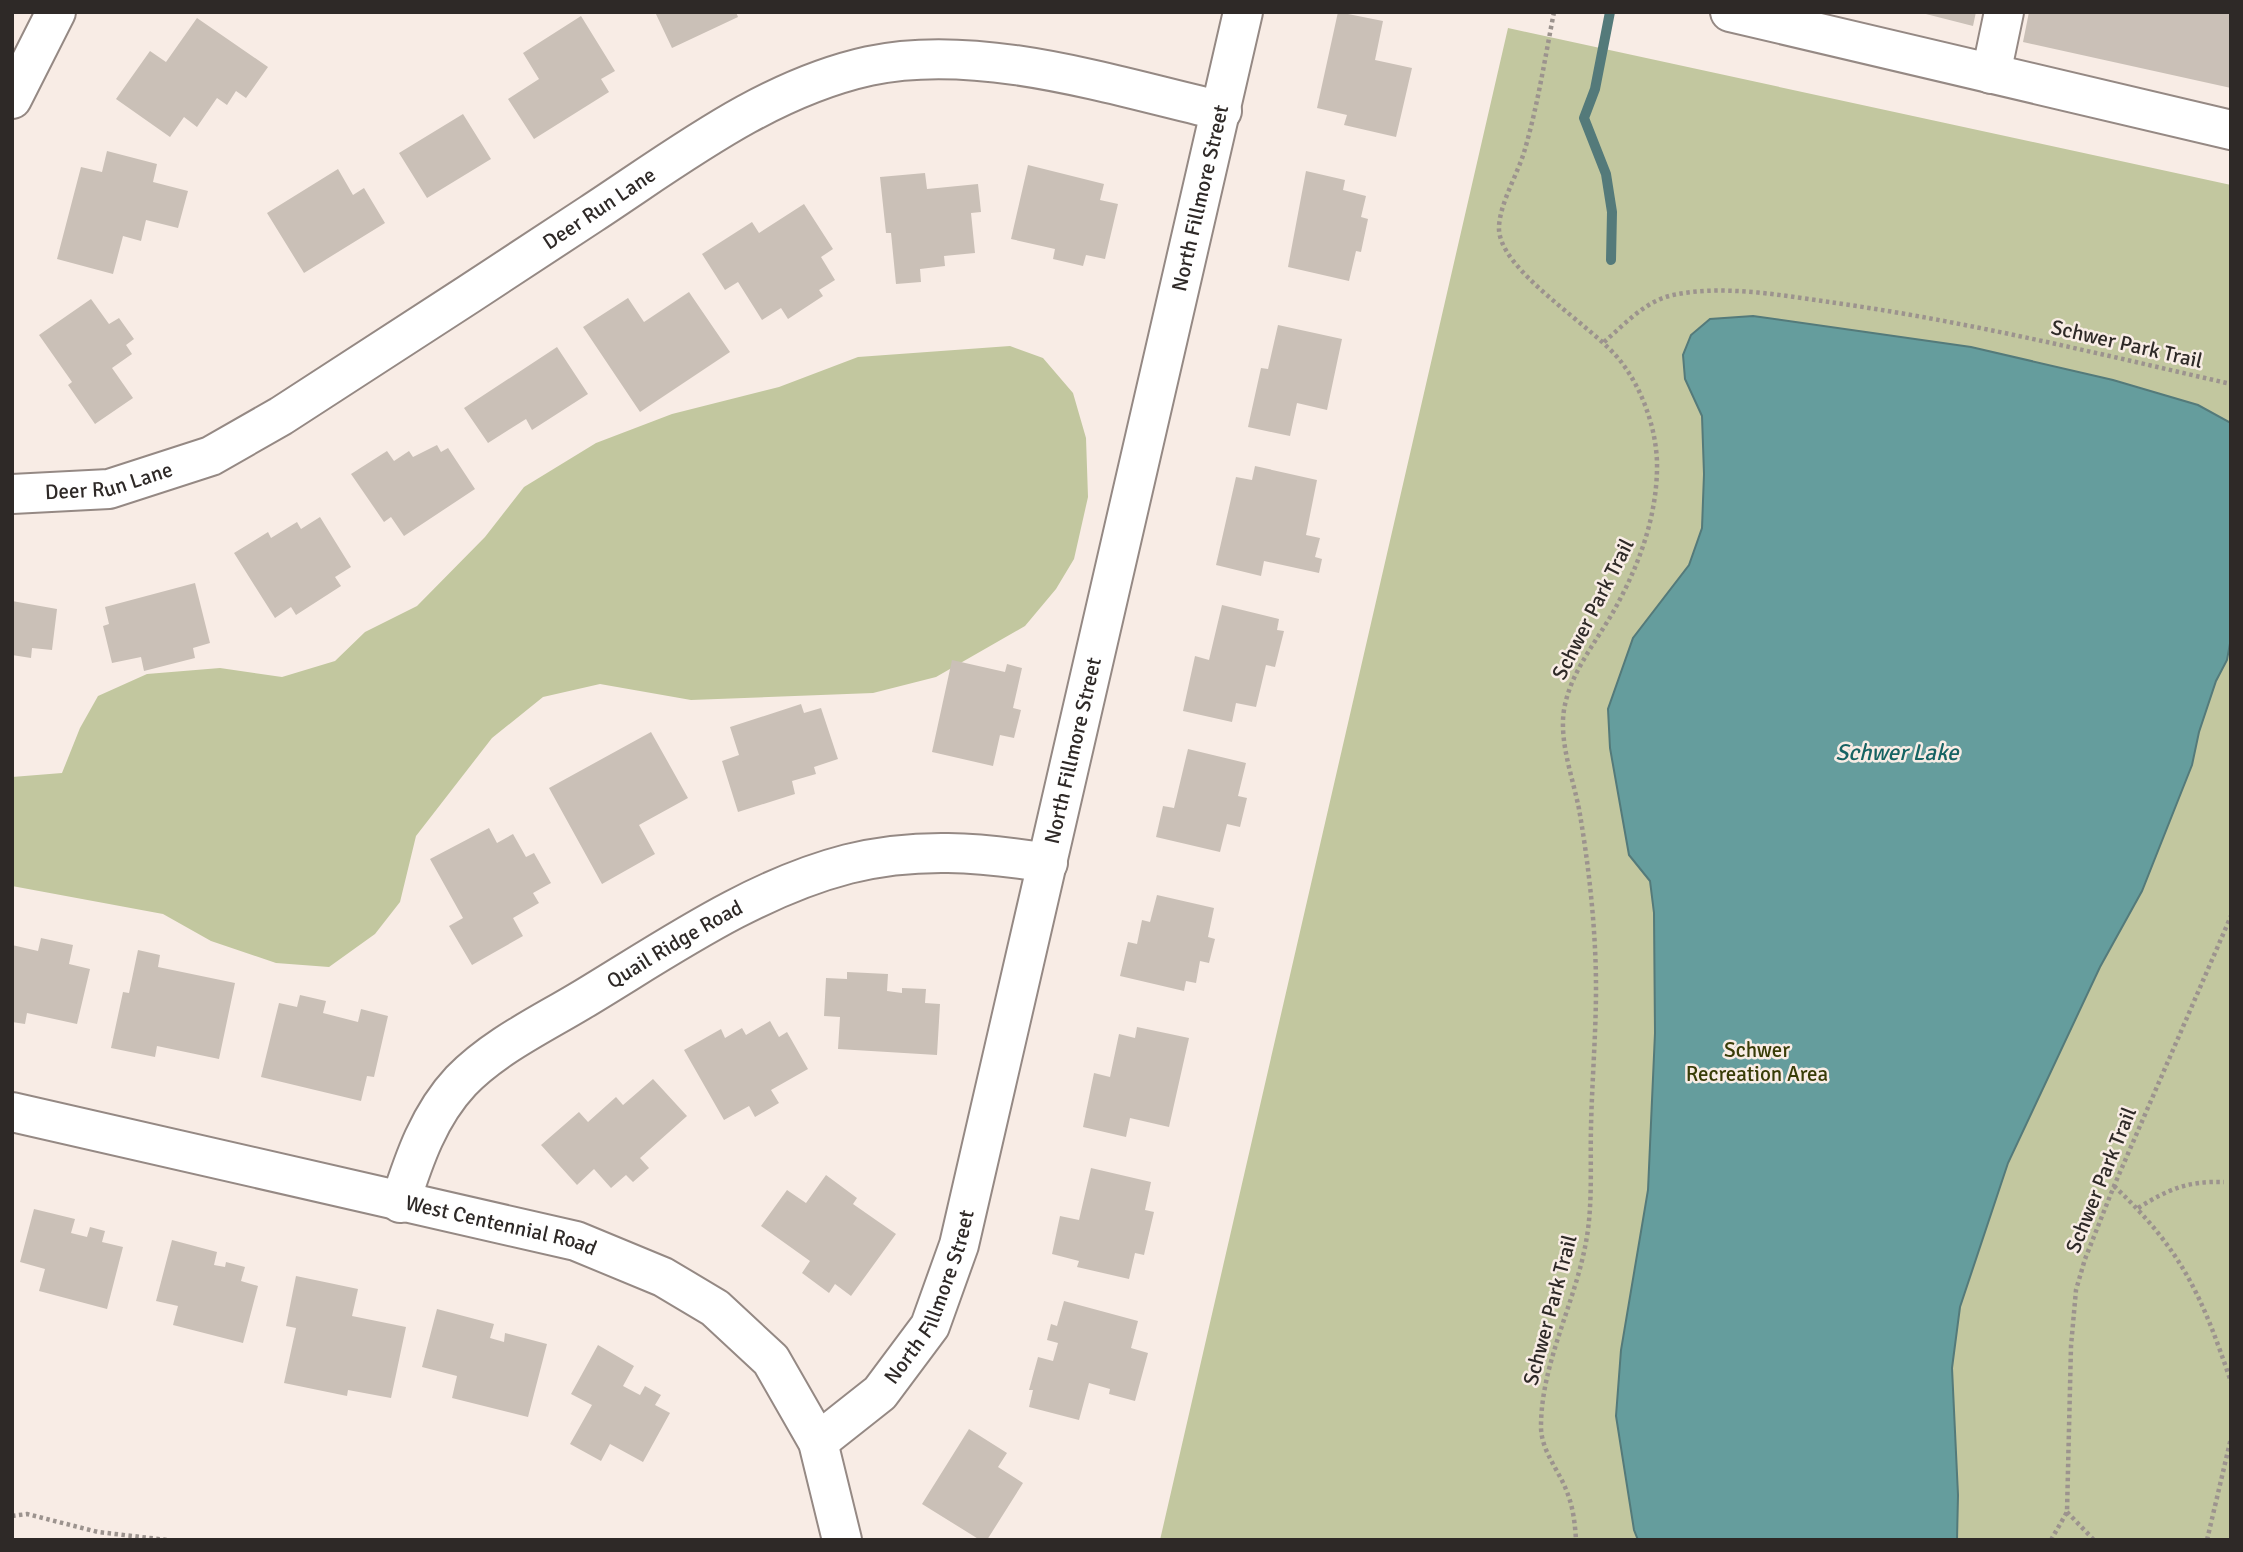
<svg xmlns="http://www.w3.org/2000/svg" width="2243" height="1552" font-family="Signika,sans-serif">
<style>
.green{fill:#c2c79f}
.water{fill:#659d9d;stroke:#547a7a;stroke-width:2}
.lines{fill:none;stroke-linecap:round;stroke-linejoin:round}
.stream{stroke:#547a7a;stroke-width:10}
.building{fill:#cac0b7}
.minor-casing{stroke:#958984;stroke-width:42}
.path{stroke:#9c938e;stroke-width:4.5;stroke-dasharray:3.5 3.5;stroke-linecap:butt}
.minor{stroke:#fff;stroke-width:38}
.labels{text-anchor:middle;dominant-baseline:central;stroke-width:5;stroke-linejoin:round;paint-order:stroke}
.street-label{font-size:21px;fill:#2e2927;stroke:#f8ece5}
.park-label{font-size:21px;fill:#383c07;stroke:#f8ece5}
.water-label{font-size:23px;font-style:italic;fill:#166363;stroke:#f8ece5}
</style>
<rect width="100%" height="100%" fill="#f8ece5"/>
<!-- green -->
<path class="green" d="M1508,28L2231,185V1540H1160Z
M1010,346L1043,358L1073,393L1086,438L1088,497L1074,559L1056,589L1025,626L936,677L873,693L691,700L600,684L543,697L492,738L416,836L400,902L375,934L329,967L276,963L211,941L163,914L12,886V777L62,773L80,728L98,696L147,674L220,668L282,677L335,661L365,632L417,606L485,537L524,487L596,443L672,414L779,387L858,357Z"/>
<!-- water -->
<path class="water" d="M1753,316L1971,347L2113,380L2198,405L2231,423V638L2227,660L2216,681L2199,732L2192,765L2142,891L2100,967L2008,1163L1960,1307L1952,1368L1958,1495L1957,1540H1638L1634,1530L1616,1416L1621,1350L1648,1190L1655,1033L1654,913L1650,881L1629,855L1610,748L1608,709L1633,638L1689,565L1702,528L1704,474L1702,416L1685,379L1683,355L1691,335L1710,319Z"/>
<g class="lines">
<!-- stream -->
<path class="stream" d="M1610,12L1595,89L1584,118L1606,174L1612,212L1611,260"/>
</g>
<!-- building -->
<path class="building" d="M655,12H736L738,17L672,48Z
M1338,12L1383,21L1375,60L1412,68L1396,137L1344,125L1347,115L1317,108Z
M1918,12H1976L1973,26Z
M2029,12H2231V88L2023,42Z
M581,16L615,71L601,79L609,92L534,139L508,99L539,79L523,53Z
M197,18L268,67L246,98L236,91L227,105L217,98L197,127L184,117L170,137L116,99L150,51L166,62Z
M463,114L491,159L427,198L399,153Z
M107,151L157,164L153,182L188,191L178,228L146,220L141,241L123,236L113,274L57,259L81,167L102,172Z
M1028,165L1104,184L1100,200L1118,204L1105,259L1086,255L1083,266L1053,259L1055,249L1011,239Z
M338,169L353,195L364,188L385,223L304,273L267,213Z
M1306,171L1345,180L1343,190L1366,196L1361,217L1368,219L1361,252L1356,251L1349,281L1288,267Z
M925,173L927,189L978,184L981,212L971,213L975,253L944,256L945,266L920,269L921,282L896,284L891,233H886L880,177Z
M804,204L833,249L821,257L835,280L819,290L823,296L788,319L781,308L762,320L738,282L725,290L702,254L752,222L759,233Z
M689,292L730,352L640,412L583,327L628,298L644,322Z
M91,299L109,324L119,318L134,339L126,345L132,354L112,368L133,398L95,424L68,385L72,382L39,335Z
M1278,325L1342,339L1327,410L1297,403L1290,436L1248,427L1261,368L1268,369Z
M557,347L588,394L532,430L526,419L488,443L464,408Z
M437,445L441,452L448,448L475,489L404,536L391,517L384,522L351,474L387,451L394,461L409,451L413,457Z
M1255,466L1317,480L1306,535L1320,538L1315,557L1322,559L1319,573L1264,561L1261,576L1216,565L1236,477L1252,480Z
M320,517L351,567L335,577L341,586L296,615L291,607L275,618L234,553L268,532L271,538L297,522L301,529Z
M195,583L210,643L193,648L195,658L144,671L141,657L112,663L103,626L109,624L105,607Z
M12,601L57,609L52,650L32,648L31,658L12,655Z
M1222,605L1279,619L1277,630L1284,631L1275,667L1266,665L1256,707L1236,703L1232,722L1183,711L1195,656L1209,660Z
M952,660L1005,672L1007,664L1022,668L1013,708L1021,710L1014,738L1000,735L993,766L932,752Z
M801,704L804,713L821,708L838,759L814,767L816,774L792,781L795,794L738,812L722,761L739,755L730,727Z
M651,732L688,798L639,825L655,854L602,884L549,788Z
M1188,749L1246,763L1238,796L1247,798L1240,827L1227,824L1220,852L1156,837L1163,806L1174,808Z
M489,828L497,843L513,834L526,857L534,853L551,883L533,893L539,903L513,918L523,936L472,965L449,926L463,918L430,859Z
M1157,895L1214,908L1208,937L1215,939L1209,963L1200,961L1196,983L1186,981L1184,991L1120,976L1128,942L1137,944L1142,920L1150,922Z
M41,938L73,945L69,964L90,969L77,1024L27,1013L25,1024L12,1022V945L38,951Z
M138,950L160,955L158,967L235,983L219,1059L157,1046L155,1057L111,1048L123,992L129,993Z
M847,972L888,974L887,991L902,993V988L926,989L925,1003L940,1004L937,1055L838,1049L840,1017L824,1016L826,978L847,979Z
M300,995L326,1001L323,1013L358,1022L361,1009L388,1016L374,1077L367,1076L361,1101L261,1077L279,1003L297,1007Z
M770,1021L779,1037L787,1032L808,1069L771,1090L779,1103L755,1117L749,1106L724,1120L684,1050L721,1029L725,1038L742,1028L746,1035Z
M1137,1027L1189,1038L1169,1127L1130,1118L1126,1137L1083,1127L1094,1073L1110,1077L1119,1034L1135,1038Z
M653,1079L687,1116L640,1158L649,1168L633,1182L626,1175L611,1188L594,1169L577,1185L541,1145L579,1112L588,1122L616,1097L623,1105Z
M1091,1168L1151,1182L1145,1210L1154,1212L1144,1255L1135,1253L1129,1279L1077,1267L1079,1261L1052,1254L1060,1216L1079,1220Z
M826,1175L857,1198L853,1204L896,1234L851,1296L835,1284L829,1293L802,1273L810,1261L761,1226L787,1190L806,1203Z
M34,1209L75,1219L71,1233L87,1237L90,1227L105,1231L102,1242L123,1247L107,1309L39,1291L45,1269L20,1262Z
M172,1240L217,1252L214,1265L225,1267L226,1262L245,1267L241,1281L258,1286L243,1343L173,1325L178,1306L156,1301Z
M296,1276L358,1289L352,1316L406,1327L391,1398L348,1390L347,1396L284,1383L296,1328L286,1326Z
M1064,1301L1138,1321L1131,1348L1148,1353L1135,1401L1109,1394L1110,1389L1089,1383L1079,1420L1029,1407L1033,1390H1029L1038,1357L1053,1361L1058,1343L1047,1340L1051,1324L1057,1326Z
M437,1309L494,1324L490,1338L504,1342L505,1333L547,1344L528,1417L452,1398L457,1376L422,1367Z
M598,1345L634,1366L623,1386L640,1395L645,1386L661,1395L655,1405L670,1413L643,1462L610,1444L601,1461L570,1444L592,1405L571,1394Z
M969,1429L1007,1453L998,1467L1023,1483L987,1540H980L922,1504Z"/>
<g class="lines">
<defs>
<g id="minor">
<path d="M1730,12L2231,130"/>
<path d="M1991,74L2004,12"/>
<path d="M12,99L56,12"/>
<path id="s1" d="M12,494L109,489L211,456L281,416C385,349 488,282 591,214C678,157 765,89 869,66C979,42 1114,86 1222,111"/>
<path id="s2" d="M12,1112L576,1241L663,1277L715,1308L771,1360L818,1442L842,1540"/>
<path id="s3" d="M400,1203C414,1159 429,1115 461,1081C494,1047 540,1025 580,1001C665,950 751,889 848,864C916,847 980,852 1048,863"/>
<path id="s4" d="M818,1442L880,1393L930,1326L959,1245L1243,12"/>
</g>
</defs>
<!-- minor casing -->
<use href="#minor" class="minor-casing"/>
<!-- path -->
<path class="path" d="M1554,12C1545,58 1538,104 1525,149C1518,174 1501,200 1499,226C1496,270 1595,326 1622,363C1644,392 1658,434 1657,470C1656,517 1640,562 1618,603C1599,640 1565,676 1563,720C1562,750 1573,779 1579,809C1589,866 1596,930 1596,988C1596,1034 1592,1081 1591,1127C1590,1165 1593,1205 1586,1242C1575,1303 1542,1362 1541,1424C1540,1450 1558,1468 1567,1492C1573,1507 1575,1523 1576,1540
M1604,342C1625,324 1645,301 1673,295C1725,284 1785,296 1836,303C1970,322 2100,354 2231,384
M2114,1186C2182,1250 2202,1296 2231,1382
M2138,1208C2169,1189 2187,1181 2224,1182
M2067,1512L2094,1540
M12,1516L27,1514L98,1532L167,1540
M2051,1540L2067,1512L2071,1346L2076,1290L2085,1259L2114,1186L2231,916
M2207,1540L2231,1438"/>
<!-- minor -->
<use href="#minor" class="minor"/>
</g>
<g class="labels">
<!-- street labels -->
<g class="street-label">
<text stroke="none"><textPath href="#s4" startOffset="1323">North Fillmore Street</textPath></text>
<text stroke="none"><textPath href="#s1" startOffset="665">Deer Run Lane</textPath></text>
<text transform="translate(2127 344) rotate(13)">Schwer Park Trail</text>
<text stroke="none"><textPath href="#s1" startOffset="98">Deer Run Lane</textPath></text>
<text transform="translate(1593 609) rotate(-63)">Schwer Park Trail</text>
<text stroke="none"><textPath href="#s4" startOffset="756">North Fillmore Street</textPath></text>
<text stroke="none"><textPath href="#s3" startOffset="392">Quail Ridge Road</textPath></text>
<text transform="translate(2101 1180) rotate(-68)">Schwer Park Trail</text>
<text stroke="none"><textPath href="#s2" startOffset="502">West Centennial Road</textPath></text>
<text stroke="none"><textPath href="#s4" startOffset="189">North Fillmore Street</textPath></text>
<text transform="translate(1550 1310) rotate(-75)">Schwer Park Trail</text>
</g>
<!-- park labels -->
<g class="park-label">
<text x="1757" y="1050">Schwer<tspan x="1757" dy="24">Recreation Area</tspan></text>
</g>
<!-- water labels -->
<g class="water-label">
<text x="1897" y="752">Schwer Lake</text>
</g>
</g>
<!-- border -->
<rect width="2243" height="1552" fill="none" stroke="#2e2927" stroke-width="28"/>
</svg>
